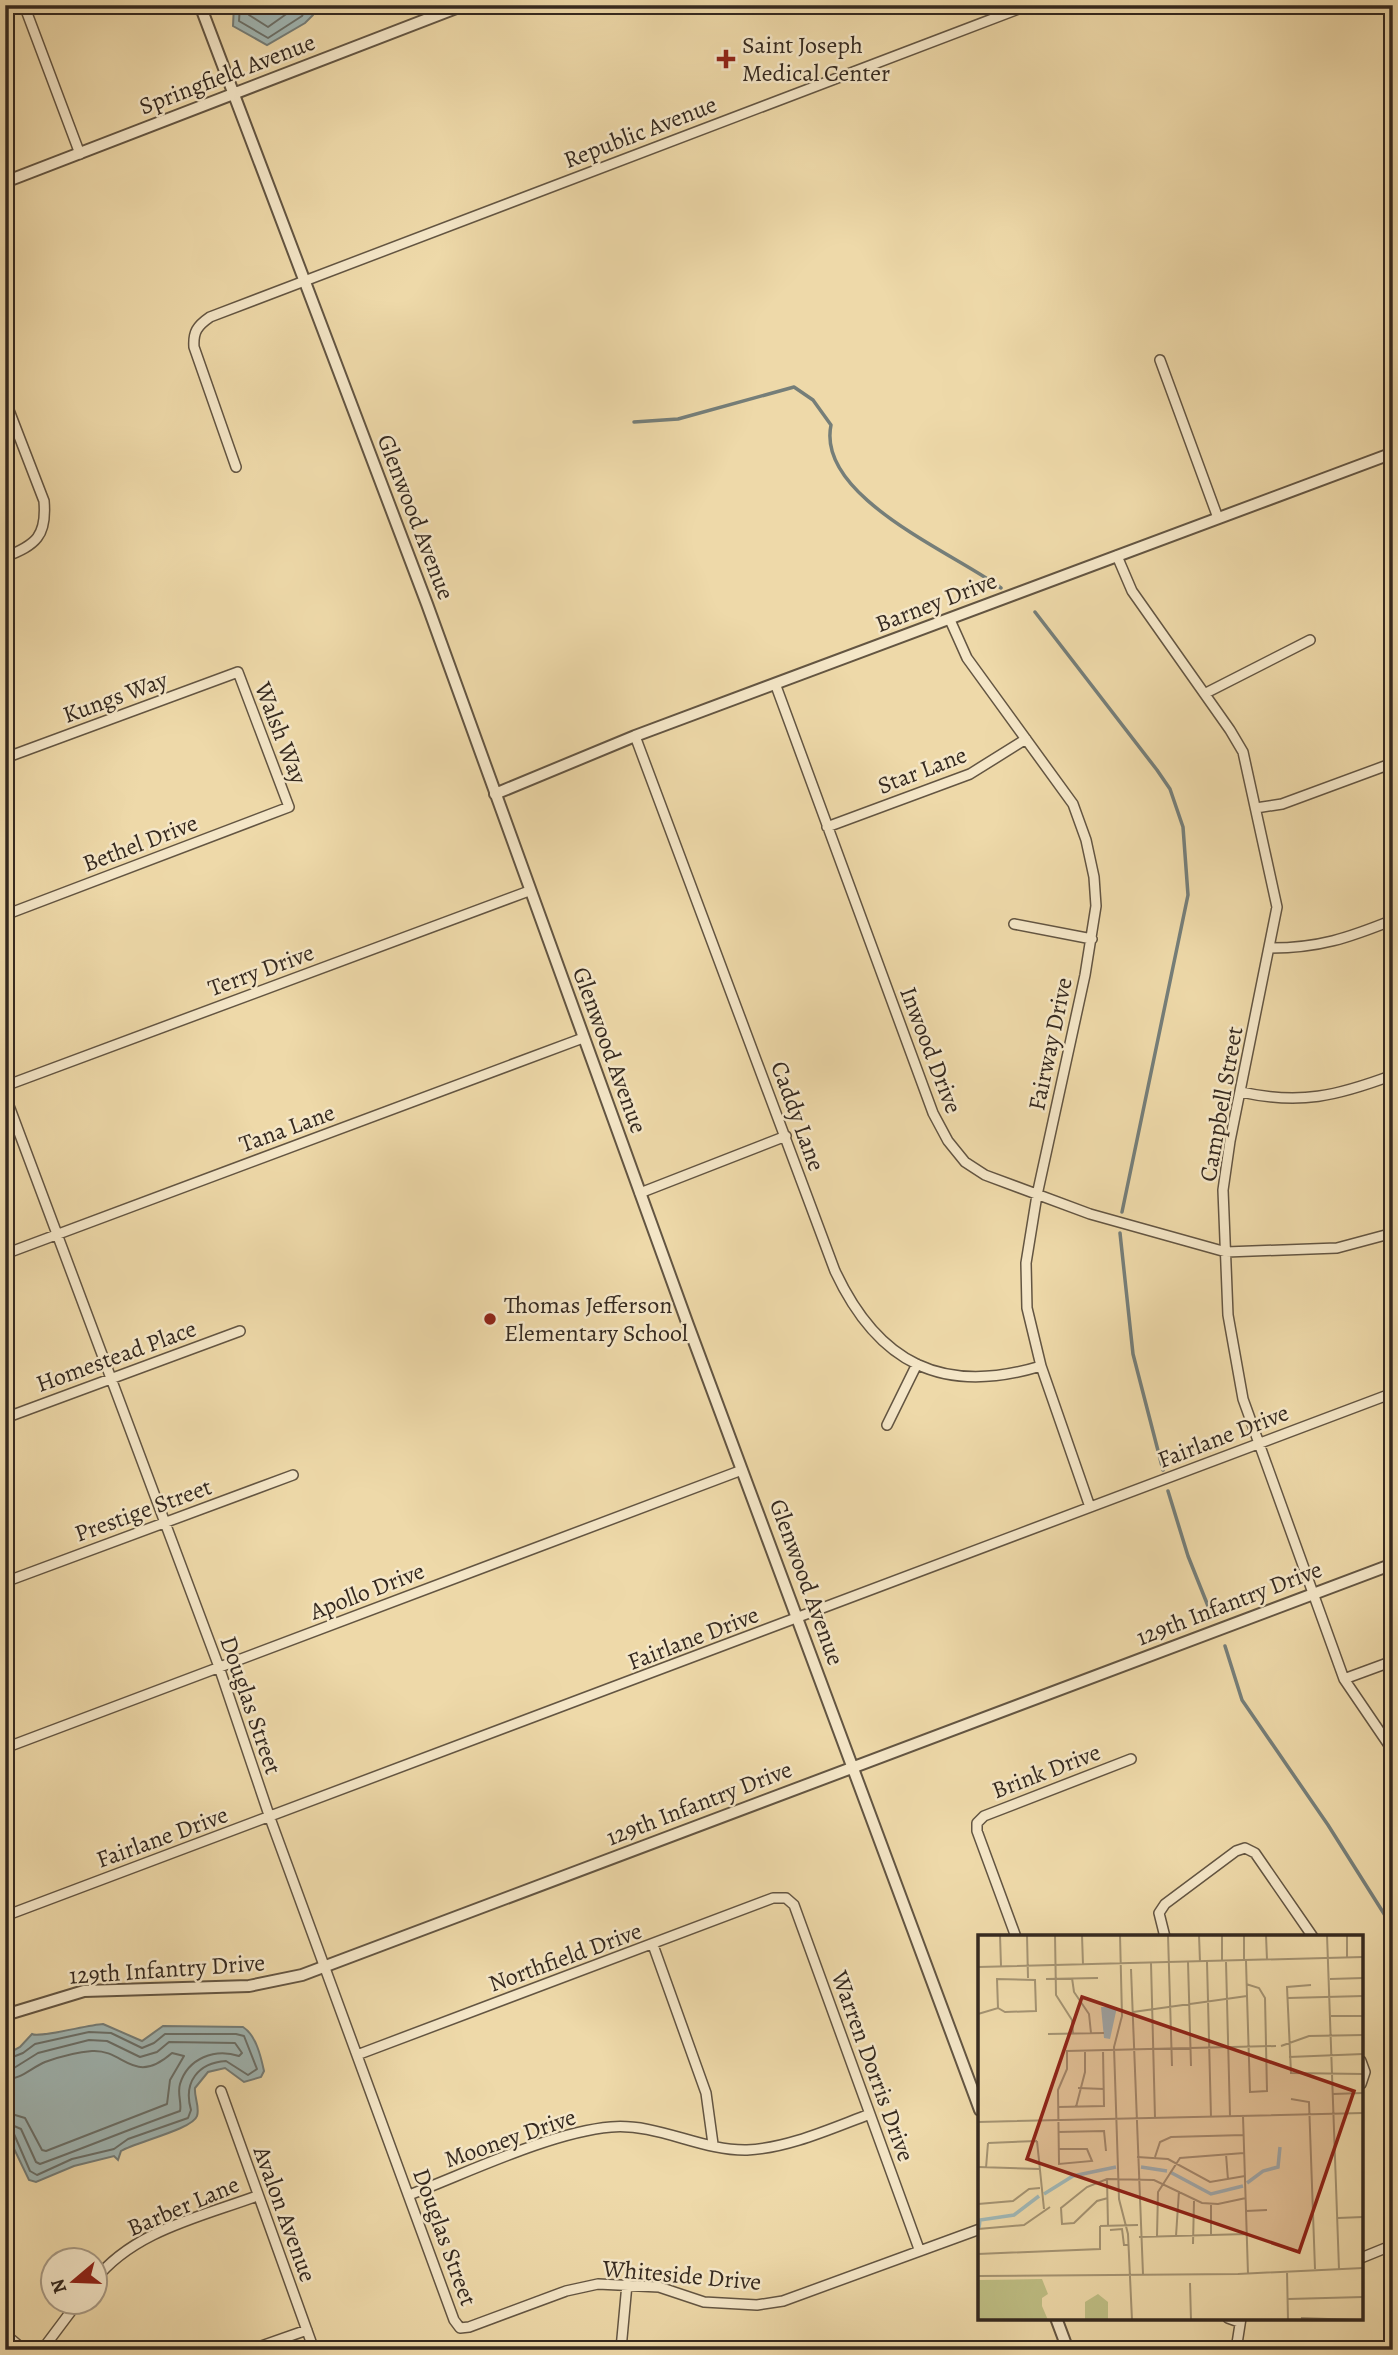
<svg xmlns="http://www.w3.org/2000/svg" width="1398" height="2355" font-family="Alegreya,serif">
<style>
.water{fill:#a0b7b5;stroke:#757e79;stroke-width:2}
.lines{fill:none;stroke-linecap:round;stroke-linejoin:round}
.shore{stroke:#6a706a;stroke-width:2}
.stream{stroke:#757e79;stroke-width:3.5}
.minor-casing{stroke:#635542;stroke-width:12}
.tertiary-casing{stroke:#635542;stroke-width:14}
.minor{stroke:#f4e6c7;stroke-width:9}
.tertiary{stroke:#f4e6c7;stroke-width:10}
.poi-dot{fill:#8f2418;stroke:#f4e6c7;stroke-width:2.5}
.labels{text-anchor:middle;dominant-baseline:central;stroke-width:5;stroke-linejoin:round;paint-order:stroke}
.poi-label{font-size:24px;fill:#35291f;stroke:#f4e6c7;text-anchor:start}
.street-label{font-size:24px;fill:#35291f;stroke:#f4e6c7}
.inset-river{fill:none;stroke:#a0b7b5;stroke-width:3.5}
.inset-road{fill:none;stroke:#a49372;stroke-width:2}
.view{fill:#8f2418;fill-opacity:0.15;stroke:#8f2418;stroke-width:3.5}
.inset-edge{fill:none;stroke:#35291f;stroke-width:3.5}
</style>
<rect width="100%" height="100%" fill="#eed9a9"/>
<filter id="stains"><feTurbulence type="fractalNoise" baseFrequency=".00286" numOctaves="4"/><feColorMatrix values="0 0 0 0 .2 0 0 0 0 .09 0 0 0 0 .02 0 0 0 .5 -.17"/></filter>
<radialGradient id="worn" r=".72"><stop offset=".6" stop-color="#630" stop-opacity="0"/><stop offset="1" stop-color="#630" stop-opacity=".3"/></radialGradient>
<!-- water -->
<path class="water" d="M234,5H314L313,15L305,23L267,45L233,26Z
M103,2024L142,2041L163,2026L243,2027C256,2035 261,2057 264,2071L261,2077L244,2082L225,2068L208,2072L195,2088C194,2097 200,2107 197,2116C193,2129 136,2142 121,2151L118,2160L114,2156L74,2166L36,2182L29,2180L5,2130V2055L20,2047L32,2034C40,2038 87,2025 103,2024Z"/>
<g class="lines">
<!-- shore -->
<path class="shore" d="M240,5L239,21L268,38L302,16L308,5
M249,5V15L268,27L299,5
M5,2060L23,2053L35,2044L89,2032L111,2033L142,2048L154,2043L165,2034H236L244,2036L257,2069L248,2075L226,2061C198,2063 183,2082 191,2110L188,2118L128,2139L114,2149L72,2159L37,2175L30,2171L14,2134L5,2131
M5,2069L14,2068L38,2053L89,2040L107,2041L140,2057L157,2052L169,2042L235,2043L242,2053L239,2056C215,2048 188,2058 180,2084C177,2094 182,2103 180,2111C132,2128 87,2147 40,2164L36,2162L21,2129L5,2122
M5,2080C21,2079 31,2068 45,2062C59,2057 77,2052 92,2051C125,2049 133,2087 172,2053L184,2056L170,2080L167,2104L46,2151L42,2150L25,2118L5,2112"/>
<!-- stream -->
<path class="stream" d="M634,422L678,419L794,387L813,400L831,425C816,497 954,553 1001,588
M1035,612L1157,770L1170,789L1183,827L1188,895L1122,1212
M1120,1233L1133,1354L1163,1470
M1168,1491L1188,1556L1212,1616
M1225,1646L1242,1700L1328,1825L1393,1928"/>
<defs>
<path id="minor" d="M24,5L80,154
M1160,360L1218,518
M5,400L44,501C47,536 36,545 5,557
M236,467L194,347C193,332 197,326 210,317L1029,5
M1117,556L1132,591L1230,730L1243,752L1277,907L1230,1141L1223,1190L1228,1315L1243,1399L1344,1679L1393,1751
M950,620L967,658L1073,804L1086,840L1094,877L1096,906L1085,975L1037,1195L1026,1263L1027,1308L1041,1366L1090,1507
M776,686L933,1113L948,1141L965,1162L985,1175L1090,1214L1226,1252L1337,1248L1393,1233
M1206,693L1310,640
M635,736L835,1271C878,1363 942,1396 1041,1366
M5,758L238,672L289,807L5,915
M1256,808L1282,804L1393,763
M827,827L970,774L1026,739
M1014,924L1092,939
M1271,948C1319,948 1348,938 1393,920
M5,1086L529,891
M1241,1092C1300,1105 1337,1096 1393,1075
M5,1095L219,1667L270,1818L454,2320L460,2328L469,2327L566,2291L598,2284L659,2287L704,2302L757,2305L783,2301L980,2229
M640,1193L786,1136
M5,1254L583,1038
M5,1418L240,1331
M887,1425L917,1364
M5,1582L293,1475
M1344,1679L1393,1661
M5,1748L742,1470
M5,1916L1393,1393
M1016,1937L977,1831V1823L984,1816L1131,1759
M1165,1937L1159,1913L1165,1904L1236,1851L1245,1848L1255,1853L1313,1937
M653,1945L706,2093L713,2144
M357,2055L773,1898H786L794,1905L919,2249
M1361,2061L1365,2072L1361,2084
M221,2091L314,2350
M409,2195C467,2173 551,2132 611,2127C658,2123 701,2151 747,2150C789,2148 832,2128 870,2114
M1361,2258L1393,2245
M94,2281C133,2231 200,2217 257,2196
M1228,2318L1239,2322
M5,2334L24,2350
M621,2349L627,2284
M42,2350L78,2302
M250,2350L307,2330
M1236,2350L1241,2318"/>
<path id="tertiary" d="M200,5L427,604L688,1325L980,2110
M5,182L464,5
M495,794L635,736L1393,453
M5,2015L84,1991L249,1986L302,1975L1393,1564
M1056,2318L1068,2350"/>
</defs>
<!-- minor casing -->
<use href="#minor" class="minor-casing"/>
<!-- tertiary casing -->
<use href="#tertiary" class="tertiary-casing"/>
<!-- minor -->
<use href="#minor" class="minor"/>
<!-- tertiary -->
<use href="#tertiary" class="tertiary"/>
</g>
<!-- markers -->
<g class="poi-dot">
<path d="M722.5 48.5h7v7h7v7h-7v7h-7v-7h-7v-7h7z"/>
<circle cx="490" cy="1319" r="7"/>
</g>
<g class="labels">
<!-- poi labels -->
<g class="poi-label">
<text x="742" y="45">Saint Joseph<tspan x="742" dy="28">Medical Center</tspan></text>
<text x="504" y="1305">Thomas Jefferson<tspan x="504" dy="28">Elementary School</tspan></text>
</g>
<!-- street labels -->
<g class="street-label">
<text transform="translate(227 74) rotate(-21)">Springfield Avenue</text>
<text transform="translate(640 132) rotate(-21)">Republic Avenue</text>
<text transform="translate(416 517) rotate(69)">Glenwood Avenue</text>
<text transform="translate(936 602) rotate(-21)">Barney Drive</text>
<text transform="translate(115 697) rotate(-20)">Kungs Way</text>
<text transform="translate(281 733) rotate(69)">Walsh Way</text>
<text transform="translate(922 770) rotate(-21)">Star Lane</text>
<text transform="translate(140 843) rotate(-21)">Bethel Drive</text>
<text transform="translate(261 970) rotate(-20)">Terry Drive</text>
<text transform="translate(1050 1044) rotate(-78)">Fairway Drive</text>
<text transform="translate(610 1050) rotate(70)">Glenwood Avenue</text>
<text transform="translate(931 1050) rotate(69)">Inwood Drive</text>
<text transform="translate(1221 1104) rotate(-80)">Campbell Street</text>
<text transform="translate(798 1116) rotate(70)">Caddy Lane</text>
<text transform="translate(287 1128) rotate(-20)">Tana Lane</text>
<text transform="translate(116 1356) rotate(-20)">Homestead Place</text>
<text transform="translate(1223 1436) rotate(-21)">Fairlane Drive</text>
<text transform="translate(143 1510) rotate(-20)">Prestige Street</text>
<text transform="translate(807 1582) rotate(70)">Glenwood Avenue</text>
<text transform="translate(367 1591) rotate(-21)">Apollo Drive</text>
<text transform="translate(1229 1603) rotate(-21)">129th Infantry Drive</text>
<text transform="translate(693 1638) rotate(-21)">Fairlane Drive</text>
<text transform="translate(251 1705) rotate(71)">Douglas Street</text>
<text transform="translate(1046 1771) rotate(-21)">Brink Drive</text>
<text transform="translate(699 1803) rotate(-21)">129th Infantry Drive</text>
<text transform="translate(162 1837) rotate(-20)">Fairlane Drive</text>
<text transform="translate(565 1957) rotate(-20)">Northfield Drive</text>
<text transform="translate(167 1969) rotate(-4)">129th Infantry Drive</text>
<text transform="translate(873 2066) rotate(70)">Warren Dorris Drive</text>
<text transform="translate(510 2138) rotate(-19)">Mooney Drive</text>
<text transform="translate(183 2206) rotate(-23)">Barber Lane</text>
<text transform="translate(285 2214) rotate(70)">Avalon Avenue</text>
<text transform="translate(445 2237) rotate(70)">Douglas Street</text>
<text transform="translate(682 2275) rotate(5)">Whiteside Drive</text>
</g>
</g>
<!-- overview -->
<g transform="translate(978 1935)">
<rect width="385" height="385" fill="#eed9a9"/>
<path d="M64,344L70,359L64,363V371L70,385H0V345ZM120,359L130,367V385H107V367Z" fill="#bebe84"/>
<path d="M123,72H139L132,104L126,103Z" fill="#a0b7b5"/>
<path class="inset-river" d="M163,232L189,236M192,237L233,259L265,251M269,248L285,236L300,232L302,212M66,259L95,241L138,232M1,293L2,285L36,280L61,261"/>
<path class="inset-road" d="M22,0L23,31M49,0L50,43M77,0L78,60L94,85L95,99M104,0L105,30M142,0L144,81L136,112L141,264L150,299L154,385M190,0L194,131M221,0L222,27M244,0V26M266,0V24M288,0L289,25M349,0L361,334M369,0V22M268,26L269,61L272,157L289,156L287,63L281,53L268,49M210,27L213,131M229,27L233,182M248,27L252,181M173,28L177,183M0,32L385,22M153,34L165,339M94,43L96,57L111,79L113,98M68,44L120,43M352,44L385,43M333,50L309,52L313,138L385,139M310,63L385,61M155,77L269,61M0,79L20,73L27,77L58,76L57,45L19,44L20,73M353,81H385M70,99L126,98M303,111L331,101L385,100M311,122L385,119M100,153L126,154M355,159L385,158M313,164L331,167L337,334M80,172L126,171L125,115M98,172L107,137V116M265,181L270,339M0,187L385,178M80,197L126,196L128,216M59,206L66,274M10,208L59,206M81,214H109L114,226L81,229L80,155L89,134V116L298,111M248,219L250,245M159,222L190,224L232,247L267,241M177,222L182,207L193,202L266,200M0,232L62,234M8,233L10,208M129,244L130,291M130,263L119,266L96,288L84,289L83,273L109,252L129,244L176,245L224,268L240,269L268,263M0,269L35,266L51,254L62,253M233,269V300M268,276L289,275M360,283L385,282M122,291L160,290M0,294L46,290L72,272M132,295L144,294L146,310H150M179,301L180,257L202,223L266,218M198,301L201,256M161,302L269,299M215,309L216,266M0,319L122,314V291M309,336L310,385M0,341L260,339L385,333M212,348L213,385M310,364L385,362M323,383L378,385"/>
<path class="view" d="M104,62L376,156L321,317L49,224Z"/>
<rect width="385" height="385" class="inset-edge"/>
</g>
<!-- margin -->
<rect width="1398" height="2355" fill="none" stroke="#eed9a9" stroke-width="28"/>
<rect x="7" y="7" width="1384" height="2341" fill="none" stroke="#35291f" stroke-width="3.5"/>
<rect x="14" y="14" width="1370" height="2327" fill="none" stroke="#35291f" stroke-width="2"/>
<!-- north arrow -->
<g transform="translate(74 2281) rotate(251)"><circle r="33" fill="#f4e6c7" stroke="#a89a84" stroke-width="2"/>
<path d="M0-5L12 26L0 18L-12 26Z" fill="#8f2418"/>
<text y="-10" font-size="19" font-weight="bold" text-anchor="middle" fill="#35291f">N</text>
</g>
<rect width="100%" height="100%" filter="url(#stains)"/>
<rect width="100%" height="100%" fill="url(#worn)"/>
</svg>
